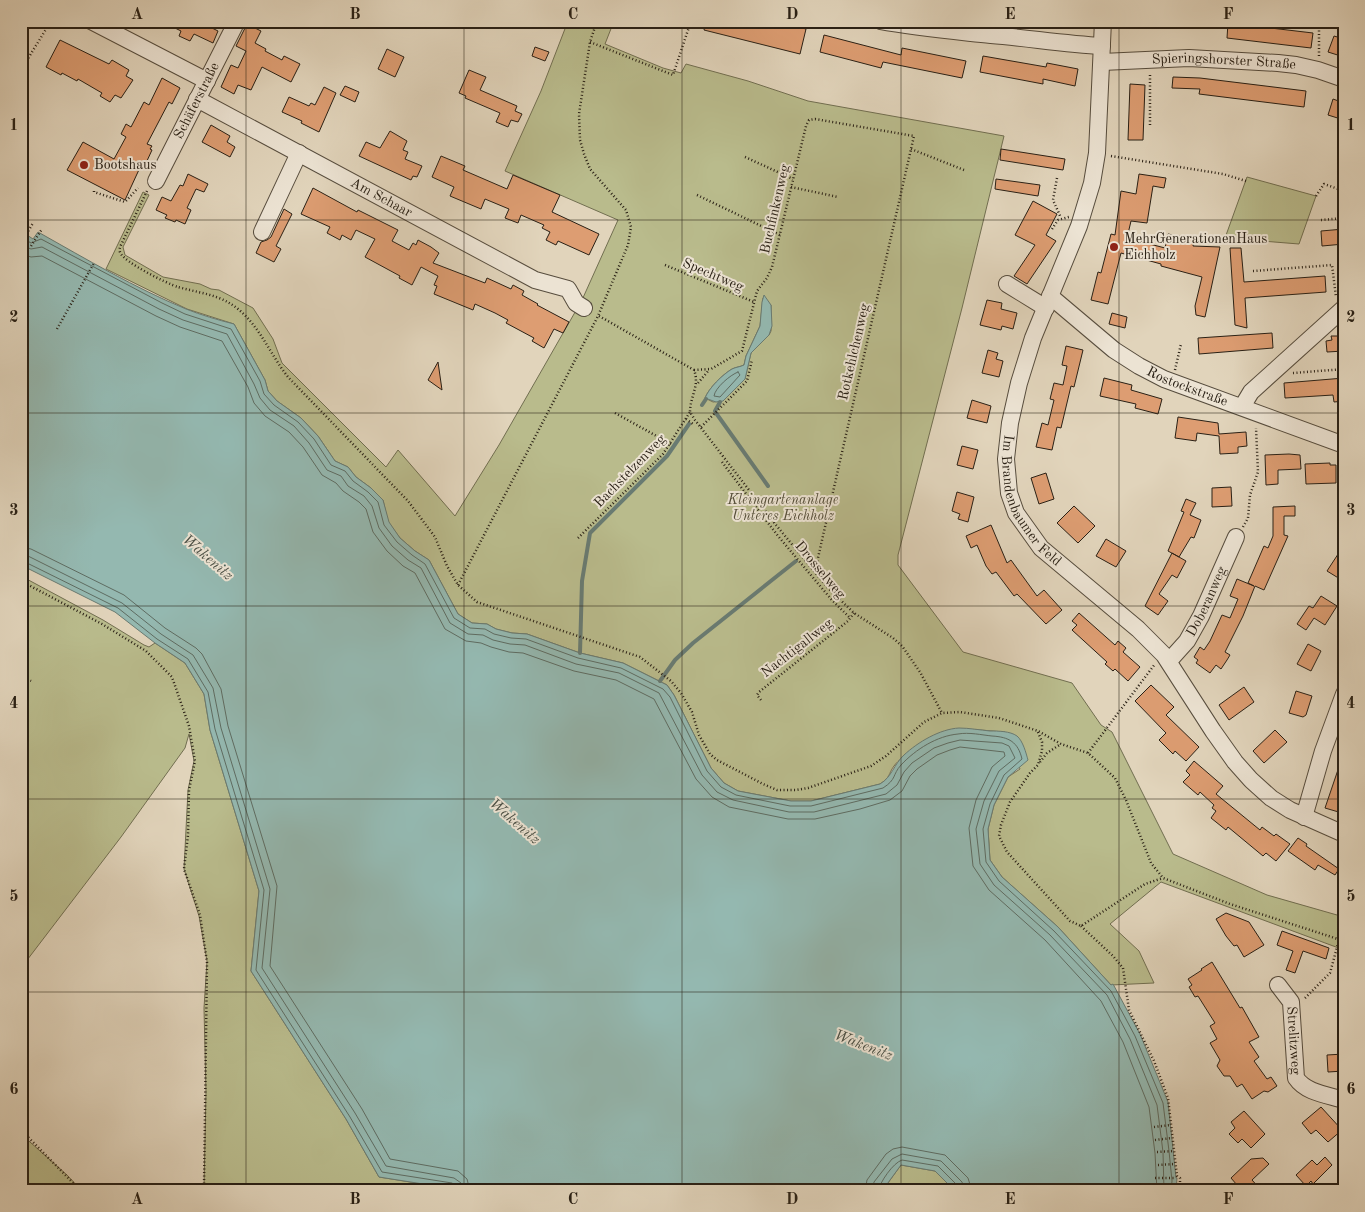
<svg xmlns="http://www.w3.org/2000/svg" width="1365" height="1212" font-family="'Old Standard TT',serif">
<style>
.green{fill:#b9bb8c;stroke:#716e50;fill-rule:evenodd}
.water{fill:#94b8b0;stroke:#697b72}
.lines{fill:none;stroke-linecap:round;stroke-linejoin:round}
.shore{stroke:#5e6c62;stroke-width:1}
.stream{stroke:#697b72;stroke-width:4}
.building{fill:#dd9d72;stroke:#292015}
.minor-casing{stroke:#574d3e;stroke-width:18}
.path{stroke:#292015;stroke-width:2.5;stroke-dasharray:1 2.5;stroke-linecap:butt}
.minor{stroke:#ece3d3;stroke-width:16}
.grid{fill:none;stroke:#292015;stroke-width:1;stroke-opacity:0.55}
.poi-dot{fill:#8f2418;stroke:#ece3d3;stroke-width:2}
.labels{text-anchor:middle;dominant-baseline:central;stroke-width:4;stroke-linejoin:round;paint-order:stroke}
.street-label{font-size:14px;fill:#292015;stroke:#ece3d3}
.poi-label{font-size:14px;fill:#292015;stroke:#ece3d3;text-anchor:start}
.park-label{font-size:14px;font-style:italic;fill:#544e39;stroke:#ece3d3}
.water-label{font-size:15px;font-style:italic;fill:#494e44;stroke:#ece3d3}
.neatline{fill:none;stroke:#292015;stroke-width:2}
.grid-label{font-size:16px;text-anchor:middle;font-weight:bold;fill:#292015}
</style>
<rect width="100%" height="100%" fill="#e1d4bb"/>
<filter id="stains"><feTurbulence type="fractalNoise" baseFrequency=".004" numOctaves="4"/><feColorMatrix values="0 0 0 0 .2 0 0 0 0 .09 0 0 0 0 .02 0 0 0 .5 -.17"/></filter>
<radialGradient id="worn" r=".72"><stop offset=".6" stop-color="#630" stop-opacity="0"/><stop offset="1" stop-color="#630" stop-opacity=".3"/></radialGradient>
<!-- green -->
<path class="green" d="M568,21H614L605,44L663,68L681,73L686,64L748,81L808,101L1004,136L962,308L898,555V565L963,652L1072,683L1101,725L1112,732L1173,854L1267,895L1344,917V950L1161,882L1110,924L1139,951L1154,983L1111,985L1058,927L1002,877L990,860L988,829L994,805L1008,777L1020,769L1005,732C962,729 948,723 912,751C907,755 898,760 894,766C888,774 891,777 880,784L811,801H791L738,791L724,783L711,768L674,695L667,685L623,663L580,653L527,634L512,633L496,629L487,624L472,623L458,614L429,560L415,551L400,538L388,522L383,500L371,488L356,477L348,467L335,461L318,436L301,418L277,401L268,391L265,380L234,324L187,309L106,269L143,192L149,195L123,247L125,255L163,277L200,284L211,289L219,290L253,308L273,339L282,363L386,467L398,450L455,516L499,445L582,300L618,220L505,171L541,91ZM763,298L771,305V331L769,335L751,353L745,379L722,401L713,402L705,398C709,388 722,375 732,369C736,367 740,367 744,365L746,356L760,326Z
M1247,177L1316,196L1299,244L1225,238Z
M21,576L103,620L144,645L149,647L155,643L185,663L204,694L210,730L259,891L251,971L346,1119L379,1177L467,1191H206L204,1187L206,1092L204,1008L207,961L199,916L184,869L188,790L194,761L189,734L185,748L121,837L21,968Z
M21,1134L67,1175L82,1191H21Z
M901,1165L935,1171L955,1191H882Z"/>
<!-- water -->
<path class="water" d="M21,231L33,239L38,232C86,259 135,288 186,309C201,315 218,320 234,324L265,380L268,391L277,401L301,418L318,436L335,461L348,467L356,477L371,488L383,500L389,522L400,538L415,551L429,560L458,614L472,623L487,624L496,629L512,633L527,634L580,653L623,663L667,685L674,695L711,768L724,783L738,791L791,801H811L880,784C892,777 894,764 904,755C918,742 940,729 959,728C969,728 980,730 990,731C998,731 1010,731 1017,736C1023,741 1026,753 1028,760L1008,777L994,805L988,829L990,860L1002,877L1058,927L1111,985L1113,984L1140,1034L1168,1102L1176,1178H1177L1176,1191H955L935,1171L901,1165L882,1191H467L379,1177L346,1119L251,971L259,891L210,730L204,694L185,663L155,643L115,612L21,565Z
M764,295L771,305L772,326L769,335L751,353L745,379L723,401L716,402L705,398C709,388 722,375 732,369C736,367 740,367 744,365L746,356L760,326L762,302Z"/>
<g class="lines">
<!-- shore -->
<path class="shore" d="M21,237L31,243L41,239L162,303L185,314L231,329L260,381L264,394L274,405L298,422L314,439L331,465L345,471L353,481L368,492L378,502L384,525L397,542L412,555L425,564L454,618L470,628L485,629L494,634L511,638L526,639L578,658L621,668L663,689L670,697L707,771L721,787L736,795L790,806H811L883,788C897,779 892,775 901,765C916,749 937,736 958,734C969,732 982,735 992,736C1009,737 1018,742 1022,759L1004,775L990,804L983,829L986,862L999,881L1054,931L1111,991L1135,1036L1163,1103L1169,1151L1172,1181L1171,1191
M21,245L31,249L42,247L159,309L183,320L227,334L254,384L260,398L270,410L294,426L309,443L327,470L341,476L348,486L364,496L372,506L379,528L392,546L408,560L421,568L450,623L468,634L483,635L493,640L510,644L525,645L576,664L619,673L659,693L702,775L717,792L733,800L789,812H814L886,794L897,785L904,772L912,763L934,748L948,743L960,740L1002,743L1009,746L1015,758L999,771L984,801L976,829L980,864L994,885L1050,935L1107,995L1130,1039L1157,1105L1163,1152L1164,1191
M21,254L31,257L42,256L156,316L180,327L222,341L248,387L254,403L265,416L289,432L303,447L322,475L336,483L343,491L359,502L366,509L373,532L387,551L403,566L415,573L445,629L466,641L481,643L491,647L509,652L523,653L574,671L616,680L654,699L696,779L712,797L729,807L788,819H815L860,809L890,800L902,791L910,776L917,769L937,755L950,750L960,747L1004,752L1005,756L992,767L976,800L969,828L973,866L989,890L1045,940L1101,1001L1123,1042L1149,1107L1155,1153L1157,1191
M738,372L740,375L720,397L714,396C715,388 730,375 738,372Z
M21,547L31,549L124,595L165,628L196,648L202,654L221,689L228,726L277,886L270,966L362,1109L390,1159L458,1171L467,1179L470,1191
M21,555L28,556L122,603L161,634L193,655L213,688L221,728L270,889L262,968L355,1113L386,1166L454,1178L461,1183L463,1191
M21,561L25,562L118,608L157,639L188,659L208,692L215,729L264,890L256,970L350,1117L382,1172L452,1183L456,1186L457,1191
M865,1191L867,1180L886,1154L893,1149L902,1147L945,1155L968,1178L972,1191
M872,1191L874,1182L892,1159L902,1154L941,1161L962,1182L965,1191
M878,1191C880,1182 893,1163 902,1160L938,1166L957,1185L958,1191"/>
<!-- stream -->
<path class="stream" d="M702,405L706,399
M715,411L720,402
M716,413L768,486
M580,653L582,581L590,533L667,456L689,424
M660,681L675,660L693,643L796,561"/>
</g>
<!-- building -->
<path class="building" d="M161,21H198L218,31L213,43L194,34L190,41L179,36L181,31Z
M706,21H775L806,29L800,54L704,30Z
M1228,23L1313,33L1311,48L1227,38Z
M247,24L261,31L255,43L266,49L265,51L282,60L284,56L300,64L291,82L262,67L251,90L238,85L234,94L221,87L231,65L238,68L246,51L236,46Z
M824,35L901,55L902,48L966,61L962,78L883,62L881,68L820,52Z
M1334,36L1344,39V57L1328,52Z
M60,40L109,64L112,60L129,70L126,76L133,80L121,98L115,95L110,102L100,96L102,93L78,79L77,81L62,73L61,75L46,67Z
M535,47L549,52L545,61L532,56Z
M387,49L404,57L395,77L378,69Z
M983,56L1046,67L1047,63L1078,69L1075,86L1043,79V84L980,72Z
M469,70L486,77L480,90L517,106L515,111L522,114L518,122L511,120L508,127L496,122L500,113L465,98L466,96L459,93Z
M1173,77L1200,78L1306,91L1304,107L1199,94L1200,89L1172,88Z
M162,78L180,88L172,104L169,102L147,144L152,146L150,149L152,150L146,163L143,161L125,200L67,170L83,142L114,159L126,137L121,134L126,124L131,127L144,102L149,105Z
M1130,84L1145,85L1143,140H1128Z
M345,86L359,92L355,102L340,95Z
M324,87L336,93L319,132L301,123L302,121L282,112L289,97L309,106L311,103L315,105Z
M1333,99L1344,103V120L1328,115Z
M211,125L230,136L227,142L235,147L230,157L202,142Z
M390,131L407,141L403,150L408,152L405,159L422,166L417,177L413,176L411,180L359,156L366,142L380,148Z
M1001,149L1065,159L1063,170L1000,160Z
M441,156L465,166L463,170L507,189L513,175L560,195L552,212L599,234L589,255L558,241L556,245L546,240L550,232L542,228L544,225L521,215L518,223L505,218L509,209L485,199L481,209L450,196L454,187L432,177Z
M188,174L208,184L204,192L196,189L187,208L191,210L185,224L176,220L175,222L165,218L167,215L156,210L162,197L171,201L180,185L183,186Z
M1139,174L1166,178L1164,188L1153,186L1147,223L1131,221L1127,238L1165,248L1168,234L1194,239L1193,246L1220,247L1205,317L1196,315L1195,306L1202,277L1161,266V264L1121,253L1108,304L1091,300L1098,272L1101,273L1111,234L1115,235L1121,191L1136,194Z
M996,179L1040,185L1038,196L995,189Z
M313,188L357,212L358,210L398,230L392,241L409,250L413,243L416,245L418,240L431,247L439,253L433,263L485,283L487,278L511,289L513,285L524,291L522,295L538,304L537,305L569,322L563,333L554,329L544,348L532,341L534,338L506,323L508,320L495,313L475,304L473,310L434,294L437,286L434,285L438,276L421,267L412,285L399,278L400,276L365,257L375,239L356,230L351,240L342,235L340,240L327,233L330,227L301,214Z
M1033,201L1057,214L1046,235L1056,241L1027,284L1014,276L1035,245L1015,235Z
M284,209L292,214L276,246L281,249L274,262L256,253L261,242L267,240L271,237Z
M1344,229V244L1322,246L1321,231Z
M1230,248H1241L1244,282L1325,276L1326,292L1245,298L1247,328L1235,325Z
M987,300L1002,303L1001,309L1017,313L1013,329L1002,326L1001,330L980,325Z
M1112,313L1127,317L1125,328L1109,324Z
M1272,333L1273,348L1199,354L1198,338Z
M1331,336H1344V351L1327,352L1326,341L1332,340Z
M1066,346L1083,350L1074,387L1071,386L1061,428L1057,427L1052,450L1036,447L1042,423L1048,425L1054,400L1050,399L1054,383L1063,385L1067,366L1062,365Z
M988,350L998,353L996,359L1003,361L999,377L982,373Z
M438,362L442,390L428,380Z
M1104,378L1132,385L1131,390L1162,399L1158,414L1135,408L1136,404L1100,396Z
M1344,378V401L1334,402L1333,395L1285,398L1284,383Z
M972,400L991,406L987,423L967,418Z
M1178,417L1218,423L1219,434L1246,432L1247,446L1238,447V453L1220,454L1219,436L1197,433L1196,441L1175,438Z
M962,446L978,450L973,469L957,465Z
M1289,454L1300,455L1301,469L1278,470V484L1266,485L1265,455Z
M1330,463V465H1336V483L1306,484L1305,464Z
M1046,473L1054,499L1039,504L1031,478Z
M1231,487L1232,506L1212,507V488Z
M957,492L974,497L968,522L958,519L960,514L952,511Z
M1186,499L1196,503L1190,515L1201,520L1194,538L1191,537L1179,557L1168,551L1184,512L1181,511Z
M1074,506L1095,526L1078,543L1057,523Z
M1295,506V516H1284V535L1288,536L1264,590L1255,586L1243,616L1225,652L1230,655L1227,660L1221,669L1216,665L1210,673L1196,663L1198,660L1194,657L1200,647L1204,650L1210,641L1222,615L1230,618L1238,599L1230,596L1237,579L1254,586L1248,583L1264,546L1268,548L1273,536V507Z
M991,525L1007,563L1011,560L1037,596L1044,590L1062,610L1046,624L1017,594L1014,596L996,572L992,574L986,566L977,545L971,548L966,536Z
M1106,539L1126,551L1116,567L1096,556Z
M1344,545V572L1340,579L1327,571Z
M1172,553L1186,561L1177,578L1172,575L1159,594L1168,601L1158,615L1145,606Z
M1321,596L1337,606L1325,625L1314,618L1306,630L1297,624L1309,606L1313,608Z
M1079,613L1115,645L1118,641L1126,648L1123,652L1140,667L1128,681L1115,669L1113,671L1105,664L1107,662L1072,630L1077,625L1072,621Z
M1308,644L1321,651L1311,671L1297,664Z
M1151,685L1174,707L1166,715L1199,747L1186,761L1175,751L1173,754L1159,740L1166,733L1135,701Z
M1244,687L1254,702L1229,720L1219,705Z
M1296,691L1312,696L1306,715L1303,717L1289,713Z
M1275,730L1287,742L1264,763L1253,751Z
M1342,758L1344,759V808L1342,813L1325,808Z
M1194,761L1223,786L1216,794L1260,830L1262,827L1274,836L1276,834L1290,844L1276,861L1266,853L1263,856L1228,827L1226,830L1211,818L1216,811L1212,808L1214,805L1200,792L1198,795L1183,782L1190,775L1186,771Z
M1298,838L1307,844L1306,846L1339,869L1335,875L1318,865L1315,870L1288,851Z
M1226,913L1249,922L1264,945L1244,957L1237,945L1234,946L1226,936L1216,919Z
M1282,931L1329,948L1326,959L1303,951L1295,973L1286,970L1293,951L1277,945Z
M1212,962L1240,1008L1242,1007L1259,1037L1249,1042L1259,1057L1254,1061L1267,1079L1271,1077L1277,1086L1268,1092L1264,1091L1252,1099L1242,1084L1237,1087L1230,1076H1224L1217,1066L1220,1060L1210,1043L1217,1039L1210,1026L1215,1023L1198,996L1195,997L1189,987L1192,985L1188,979L1202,970L1201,969Z
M1344,1054V1071L1328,1072L1327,1055Z
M1321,1107L1342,1130L1328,1142L1316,1130L1311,1134L1302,1123Z
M1244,1111L1265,1134L1251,1148L1242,1139L1238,1143L1229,1134L1235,1128L1231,1122Z
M1325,1157L1332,1165L1313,1184L1311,1181L1306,1186L1296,1175L1312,1160L1317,1165Z
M1263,1158L1269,1164L1252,1180L1262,1191H1231L1237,1185L1231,1178L1251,1159Z"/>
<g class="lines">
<defs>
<g id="minor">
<path d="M91,21L207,81"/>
<path d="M880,21C917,28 954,31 991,35C1028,38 1065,44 1102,46"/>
<path id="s1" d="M1103,21L1097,153L1092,183L1079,226L1033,338L1019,383L1010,423L1006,459L1009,493L1016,513L1041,548L1138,629L1164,655L1213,731L1235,762L1251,780L1271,798L1290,810L1344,834"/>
<path id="s2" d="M1102,62L1189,58L1278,63L1296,65L1318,70L1344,79"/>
<path id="s3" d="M197,99L535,280L568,289L576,303L584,308"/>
<path id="s4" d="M156,181L237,21"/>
<path d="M262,232L299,153"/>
<path d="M1007,284L1046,308"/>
<path id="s5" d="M1050,296L1114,350L1139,366L1164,379L1344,445"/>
<path d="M1242,407L1251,392L1344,308"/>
<path id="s6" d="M1169,661L1187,641L1201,616L1236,537"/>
<path d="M1304,817L1323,751L1344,694"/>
<path id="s7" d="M1278,985L1291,1002L1296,1078C1306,1093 1328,1095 1344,1100"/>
</g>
</defs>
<!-- minor casing -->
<use href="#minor" class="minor-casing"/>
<!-- path -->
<path class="path" d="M1117,23H1134V21
M784,24L785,21
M590,42L673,75L691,21
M1319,56V21
M21,70L51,21
M1150,125V74
M911,149L964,170
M1111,156L1223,174L1246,181
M745,157L793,179
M1057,178L1053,200L1061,218
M791,187L838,197
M94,191V192L125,202L138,188
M147,191L121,245C120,248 119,249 120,252C123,262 168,284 178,287C192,291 206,293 219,298C255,312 266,349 288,377L408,501L435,537L447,566L458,585L477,602L640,657L671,681L681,693L692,712L699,735L710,754L717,760L763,784L777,790H796L808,788L871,766L886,756L924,722L942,713L960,712L999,718L1038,731L1061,744L1088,753L1115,778L1126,800L1151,863L1163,878L1230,904L1344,941
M697,195L780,235
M1316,196L1324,184L1344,191
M1321,220L1344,218
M1052,229L1058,220L1069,217
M21,243L33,223
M31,246L42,229
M665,265L754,302
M1253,271L1332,265L1336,297
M599,316L694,370C700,385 690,397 690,412L695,420L776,525L828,588L854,613L893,638L902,646L920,672L942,713
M57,329L94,263
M694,370L711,369L742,351L757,291L767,278L772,267L806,126L809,120L815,119L914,136L815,571
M1175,370L1181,344
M1293,373L1344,369
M698,383L709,370
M615,413L671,444
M686,419L693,424
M701,427L747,381L752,360
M722,462L778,536L831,599L850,618
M1243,527L1248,518L1250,495L1258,472L1256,428
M578,538L663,454L690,412
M21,581L102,624L146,651L172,677L189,726L195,761L189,790L188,835L184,869L200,915L207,962L204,1187L206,1191
M458,585L598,316L628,245L631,227L626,210L590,169L584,154L580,140L579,114L590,42L597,21
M21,676L31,681
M761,700L757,695L759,692L848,621L854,613
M1038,732L1042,742V751L1038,765L1030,773L1010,802L1001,825L999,836L1007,852L1070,921L1081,926L1145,884L1163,878
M1088,753L1155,664
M1040,762L1047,753L1061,744
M1081,926L1113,956L1123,968L1129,1010L1154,1061L1168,1098L1177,1176L1180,1178V1184L1177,1187V1191
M1305,998L1330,973L1339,940
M1154,1127L1171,1125
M21,1130L81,1191
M1155,1140L1172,1138
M1157,1152L1174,1151
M1158,1165L1175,1164
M1155,1178H1176
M1155,1185H1175"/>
<!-- minor -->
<use href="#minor" class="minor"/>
</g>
<!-- grid -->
<path class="grid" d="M246,21V1191M464,21V1191M682,21V1191M901,21V1191M1119,21V1191M21,220H1344M21,413H1344M21,606H1344M21,799H1344M21,992H1344"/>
<!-- markers -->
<g class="poi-dot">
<circle cx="84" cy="165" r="5"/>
<circle cx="1114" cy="247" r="5"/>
</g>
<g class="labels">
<!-- street labels -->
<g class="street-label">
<text stroke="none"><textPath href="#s2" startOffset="122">Spieringshorster Straße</textPath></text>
<text stroke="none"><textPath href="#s4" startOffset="90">Schäferstraße</textPath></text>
<text stroke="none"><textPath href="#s3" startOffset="209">Am Schaar</textPath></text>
<text transform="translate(775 209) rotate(-77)">Buchfinkenweg</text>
<text transform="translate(713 275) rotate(23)">Spechtweg</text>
<text transform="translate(854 352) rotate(-77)">Rotkehlchenweg</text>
<text stroke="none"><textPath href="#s5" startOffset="166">Rostockstraße</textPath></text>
<text transform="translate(630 471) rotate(-46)">Bachstelzenweg</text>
<text stroke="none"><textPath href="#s1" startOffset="502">Im Brandenbaumer Feld</textPath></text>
<text transform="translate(820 570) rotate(50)">Drosselweg</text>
<text stroke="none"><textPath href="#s6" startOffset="71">Doberanweg</textPath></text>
<text transform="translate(797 648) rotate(-38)">Nachtigallweg</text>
<text stroke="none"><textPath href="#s7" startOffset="60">Strelitzweg</textPath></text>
</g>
<!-- poi labels -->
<g class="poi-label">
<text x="94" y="165">Bootshaus</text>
<text x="1124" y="239">MehrGenerationenHaus<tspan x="1124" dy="16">Eichholz</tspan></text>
</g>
<!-- park labels -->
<g class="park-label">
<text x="783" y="500">Kleingartenanlage<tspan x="783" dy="16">Unteres Eichholz</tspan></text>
</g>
<!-- water labels -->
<g class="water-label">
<text transform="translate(207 558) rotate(41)">Wakenitz</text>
<text transform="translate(514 822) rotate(41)">Wakenitz</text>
<text transform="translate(863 1046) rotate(21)">Wakenitz</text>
</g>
</g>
<!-- margin -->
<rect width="1365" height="1212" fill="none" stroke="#e1d4bb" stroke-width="55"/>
<rect x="28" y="28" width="1310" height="1156" class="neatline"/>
<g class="grid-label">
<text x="137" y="19">A</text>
<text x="355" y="19">B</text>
<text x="573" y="19">C</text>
<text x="792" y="19">D</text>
<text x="1010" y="19">E</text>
<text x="1228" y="19">F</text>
<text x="14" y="130">1</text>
<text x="1351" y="130">1</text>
<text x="14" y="322">2</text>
<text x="1351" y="322">2</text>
<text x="14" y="515">3</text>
<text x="1351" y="515">3</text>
<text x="14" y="708">4</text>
<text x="1351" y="708">4</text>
<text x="14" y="901">5</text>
<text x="1351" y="901">5</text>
<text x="14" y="1094">6</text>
<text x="1351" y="1094">6</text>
<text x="137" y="1204">A</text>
<text x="355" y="1204">B</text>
<text x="573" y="1204">C</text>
<text x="792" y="1204">D</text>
<text x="1010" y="1204">E</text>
<text x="1228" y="1204">F</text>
</g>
<rect width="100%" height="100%" filter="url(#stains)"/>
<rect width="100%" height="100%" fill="url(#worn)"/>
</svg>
